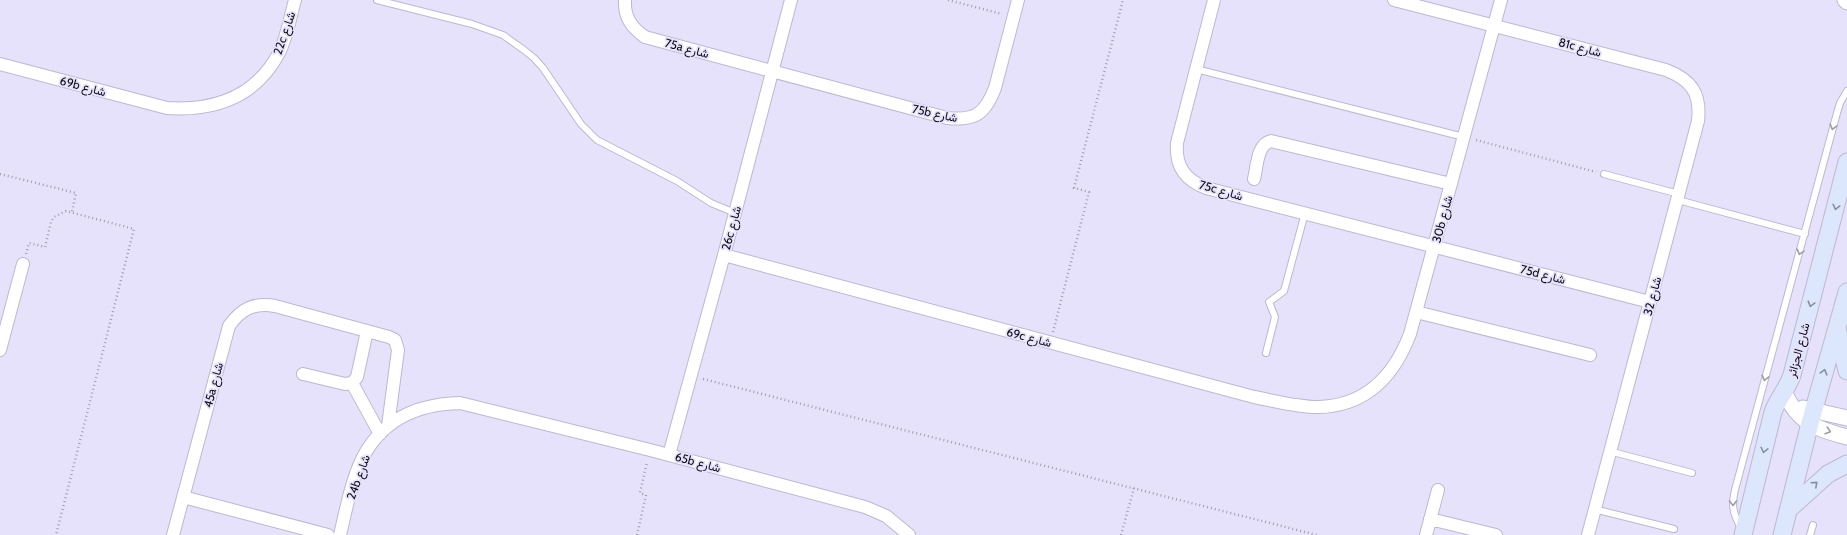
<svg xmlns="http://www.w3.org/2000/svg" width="1847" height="535" font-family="Cabin,Vazirmatn,sans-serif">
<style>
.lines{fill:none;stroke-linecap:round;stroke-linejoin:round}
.service-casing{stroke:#bdb8d0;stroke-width:8}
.minor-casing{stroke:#bdb8d0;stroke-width:14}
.tertiary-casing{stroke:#bdb8d0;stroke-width:17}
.secondary-casing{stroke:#bdb8d0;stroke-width:19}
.path{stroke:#a29eb1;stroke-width:2.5;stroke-dasharray:1 3;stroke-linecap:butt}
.service{stroke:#fff;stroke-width:6}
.minor{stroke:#fff;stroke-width:12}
.tertiary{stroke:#fff;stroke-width:15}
.secondary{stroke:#dce7fd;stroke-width:17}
.oneway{stroke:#9e9da1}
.oneway2{stroke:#898f9f}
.labels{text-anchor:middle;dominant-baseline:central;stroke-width:3.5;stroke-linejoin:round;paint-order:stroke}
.street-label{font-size:12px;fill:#0d0b13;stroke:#e7e2fb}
</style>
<rect width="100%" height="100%" fill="#e7e2fb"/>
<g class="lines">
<defs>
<path id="service" d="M377,0L472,24L503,35L524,50L534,58L543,68L581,124L597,140L677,181L711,203L735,213
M1196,69L1464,137
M1604,174L1679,194
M1678,200L1805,234
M1266,353L1275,317L1269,302L1284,291L1305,213
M1609,451L1692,473
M1594,509L1674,529
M1742,529C1732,513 1731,504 1736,486L1837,113L1840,103L1847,91
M1810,535L1813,525"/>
<path id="minor" d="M625,0C624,17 631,27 645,37L947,118C975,121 985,114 995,88L1018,0
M1214,0L1177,143C1175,166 1185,180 1206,188L1650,302
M1394,0L1666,70C1692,80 1701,94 1698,121L1588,535
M0,64L167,108C214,111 255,98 279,53C287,37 290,18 295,0
M1254,179C1257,167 1257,144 1271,141L1451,184
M724,255L1254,397C1275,401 1297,407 1318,407C1366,406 1394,376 1410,334L1501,0
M1416,312L1590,355
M0,350L23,264
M303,374L345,384L352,383L357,377L367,331
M352,383L380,434
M669,455L724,255L791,0
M183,497L328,535
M1430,519L1496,535
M173,535L229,326C241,309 254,302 275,306L389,337L395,340L398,350L388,426
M340,535C346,510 351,482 362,459C382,419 418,404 460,403L650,450L865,507L886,516L909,535
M1426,535L1438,490"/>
<path id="tertiary" d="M1845,0L1847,2
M1784,392C1799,424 1815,428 1847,437
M1803,408L1847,418"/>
<path id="secondary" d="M1837,328L1847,371
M1788,510L1828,474L1847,464
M1743,535L1773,412C1778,398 1787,390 1792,375L1847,162
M1782,535L1810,423L1847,292"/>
</defs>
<!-- service casing -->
<use href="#service" class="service-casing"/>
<!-- minor casing -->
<use href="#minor" class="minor-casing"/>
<!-- tertiary casing -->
<use href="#tertiary" class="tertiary-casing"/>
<!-- secondary casing -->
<use href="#secondary" class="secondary-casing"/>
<!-- path -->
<path class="path" d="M948,0L1002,14
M1476,140L1596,172
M0,174L76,193L72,212
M26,254L29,243L45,247L51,222L54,217L66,211L134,229L56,535
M1053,332L1089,192L1074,188L1123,0
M703,379L1317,535
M637,535L646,495L640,493L647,462
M1121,535L1134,488"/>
<!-- service -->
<use href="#service" class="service"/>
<!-- minor -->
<use href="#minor" class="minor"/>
<!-- tertiary -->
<use href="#tertiary" class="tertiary"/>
<!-- secondary -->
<use href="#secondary" class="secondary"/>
</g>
<!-- one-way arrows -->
<defs><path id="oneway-chevron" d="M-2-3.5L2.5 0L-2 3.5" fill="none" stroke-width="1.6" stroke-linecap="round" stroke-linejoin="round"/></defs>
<g class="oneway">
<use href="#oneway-chevron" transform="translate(1833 127) rotate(105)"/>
<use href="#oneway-chevron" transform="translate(1800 252) rotate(106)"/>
<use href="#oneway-chevron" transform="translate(1765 378) rotate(105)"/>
<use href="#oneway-chevron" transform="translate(1828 431) rotate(17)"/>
<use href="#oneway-chevron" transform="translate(1733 503) rotate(90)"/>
</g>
<g class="oneway2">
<use href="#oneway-chevron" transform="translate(1836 207) rotate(104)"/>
<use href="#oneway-chevron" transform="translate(1811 304) rotate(105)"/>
<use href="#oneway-chevron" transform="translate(1824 372) rotate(-75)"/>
<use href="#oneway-chevron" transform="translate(1764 450) rotate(104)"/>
<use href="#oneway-chevron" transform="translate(1815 484) rotate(-42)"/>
</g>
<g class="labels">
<!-- street labels -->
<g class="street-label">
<text transform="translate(284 33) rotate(-71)">22c شارع</text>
<text transform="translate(1580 47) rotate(15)">81c شارع</text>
<text transform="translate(687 48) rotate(15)">75a شارع</text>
<text transform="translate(83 86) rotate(15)">69b شارع</text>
<text transform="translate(935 113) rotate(12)">75b شارع</text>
<text transform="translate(1221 190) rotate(16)">75c شارع</text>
<text transform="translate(1442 219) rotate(-75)">30b شارع</text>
<text transform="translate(731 228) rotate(-75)">26c شارع</text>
<text transform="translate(1543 274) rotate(14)">75d شارع</text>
<text transform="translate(1652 296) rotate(-75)">شارع 32</text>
<text transform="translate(1029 337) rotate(15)">69c شارع</text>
<text transform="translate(1798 350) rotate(-75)">شارع الجزائر</text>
<text transform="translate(213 385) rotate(-75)">45a شارع</text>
<text transform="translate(698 462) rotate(15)">65b شارع</text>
<text transform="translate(358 477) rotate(-70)">24b شارع</text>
</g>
</g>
</svg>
